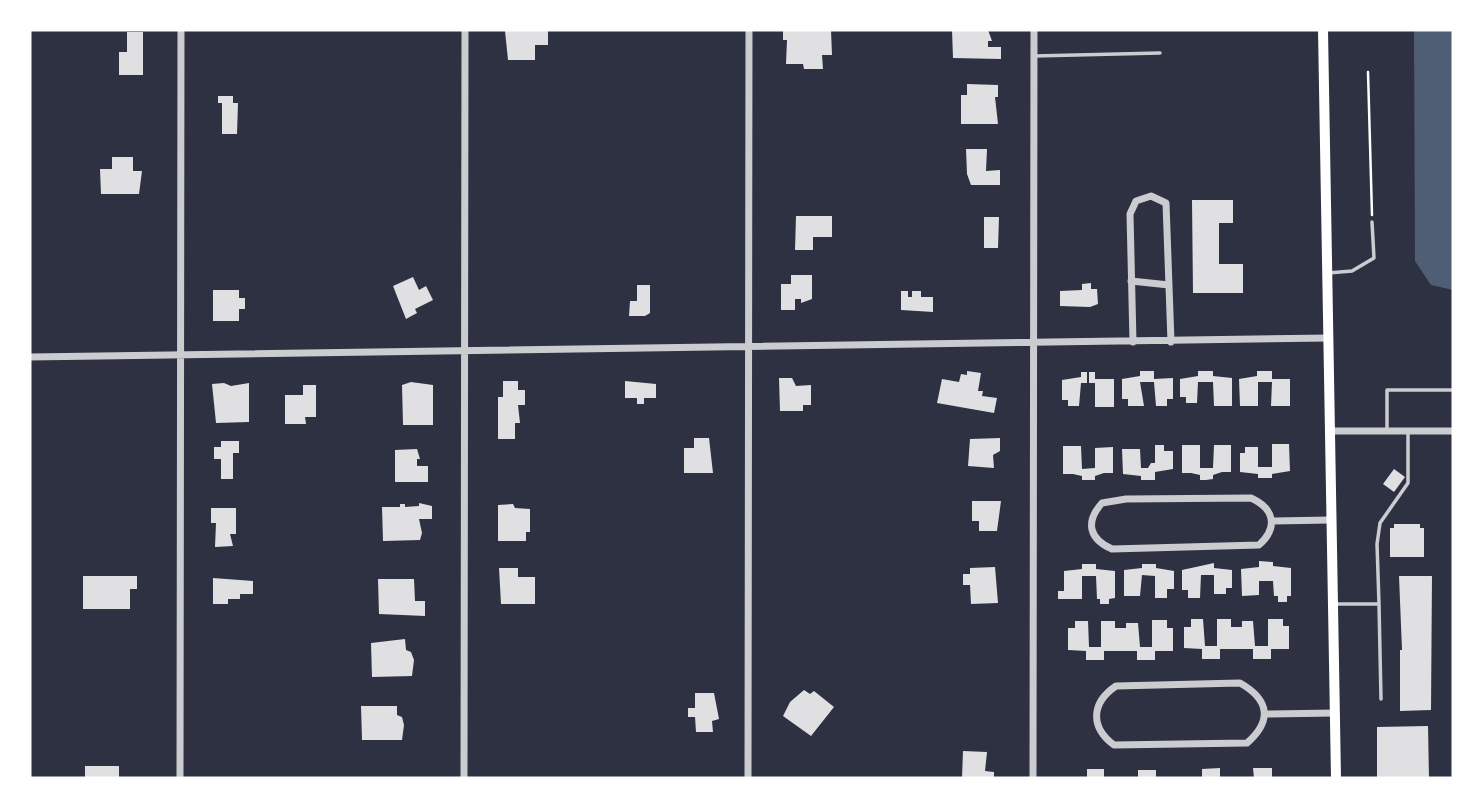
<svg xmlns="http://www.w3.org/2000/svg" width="1483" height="808" font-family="Lora,serif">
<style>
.water{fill:#4f5d75}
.building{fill:#e0e0e3}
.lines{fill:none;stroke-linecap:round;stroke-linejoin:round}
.path{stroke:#fff;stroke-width:2.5}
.service{stroke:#caccd0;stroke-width:3.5}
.minor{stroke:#caccd0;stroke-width:7}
.secondary{stroke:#fff;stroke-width:10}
</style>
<rect width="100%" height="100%" fill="#2d3142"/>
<!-- water -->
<path class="water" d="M1414,30H1453V290L1431,285L1415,261Z"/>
<!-- building -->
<path class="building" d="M783,30H831L832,55H822L823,69H804L803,64H786L787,40H783Z
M952,30H988L992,41H988V47H1001V59L953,58Z
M505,31H548V45H535V60H508Z
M127,32H143V75H119V52H127Z
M967,84L998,85V97H995L998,124H961V95H967Z
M218,96H233V103H238L237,134H222V103H218Z
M966,149H987L986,171L1000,170V185H971L967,174Z
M112,157H133V171H142L139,194H101L100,169H112Z
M1192,200H1233V223H1219V264H1243V293H1193Z
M796,216H832V237H813V250H795Z
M984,217H999L998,248H984Z
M791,275H812V299L801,303V299H795V310H781V284H791Z
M413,277L419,290L426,286L433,300L415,309L417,313L406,319L393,286Z
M1091,283V289H1097L1098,304L1090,307L1060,306V291L1082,290V284Z
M637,285H650V313L645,316H629L630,301H637Z
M213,290H239V298H245V309H239V321H213Z
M901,291H908V297H912V291H921V297H933V312L901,310Z
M967,371L981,373L978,391H983L982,396L997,398L994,413L937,403L942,379L959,382L961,374L967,375Z
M1140,371H1154V379L1173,378V399H1167V406H1156L1154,382H1140L1144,406H1128V399H1122V379L1140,376Z
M1198,371H1213V376L1232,378V406H1214L1213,382H1198L1197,403H1186V397H1180V379L1198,376Z
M1257,371H1272V379H1290V406H1271L1272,382H1258V406H1240L1239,379L1257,376Z
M1081,372H1087V383H1081L1079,406H1068V400H1062V380L1081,377Z
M1089,372H1095V379H1114V407H1095V383H1089Z
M779,378H792L796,386L811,385V405H803V411H780Z
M503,381H518V390H525V405H518L520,423H515V439H498V397H503Z
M625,381L656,384V398H644V404H637V398H625Z
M411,382L433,385V425H403L402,385Z
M224,383L231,386L249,383V422L216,423L212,384Z
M303,385H316V417H305L306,424H285V395H303Z
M694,438H709L713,473H684V448H694Z
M1000,438V451L993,455L994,468L968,466L970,439Z
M221,441H239V453H233V479H221V459H214V447H221Z
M1272,444H1289L1290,471L1272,474V478H1258V474L1240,472V453H1245V447H1258V467H1272Z
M1155,445H1164V451H1173V469L1155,472V480H1141V476L1123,474L1122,449H1140L1141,468H1148L1151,463H1155Z
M1182,445H1200V468H1213L1214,445H1231V472H1222L1213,475V479L1206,480H1200V475L1191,473H1182Z
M1063,446H1081L1082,469L1095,468V448L1113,447V473H1104L1095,476V480H1082V476L1073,474H1063Z
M417,449L420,459H417V466H428V482H395V450Z
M1394,469L1405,477L1394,492L1383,484Z
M972,501H1001L997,531H979V521H972Z
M419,503L432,506V519H419L422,533L420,540L383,541L382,507H400V504H405V507L419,506Z
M513,504L515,508L530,509V532H526V541H498V505Z
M211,508H236V534H230L233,546L215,547L216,523H211Z
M1394,524H1420V528H1424V557H1390V528H1394Z
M1259,561L1273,562V566L1291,568V596H1287V602H1278V596H1274L1273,581H1259V595L1242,596L1241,569L1259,567Z
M1214,563V568L1232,570V588H1226V594H1214V575H1201L1200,598H1188V590H1182V570Z
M1082,564H1096V569L1115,571V598L1109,599V604H1100V599H1097L1096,576H1082V599H1058V591H1064V571L1082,569Z
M1142,564H1156V568L1174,571V589H1167V598H1155V576L1142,575L1140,596H1124V570L1142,568Z
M995,567L998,603L971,604L970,585H963V574H970V568Z
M499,568H518V577H535V604H501Z
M83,576H137V589H130V609H83Z
M1399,576H1432L1431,710L1400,711V650H1402Z
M213,578L253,581V594H240V599H228V604H213Z
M378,579H414L415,601H425V616L379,614Z
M1191,619H1203L1205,646H1217V619H1231V627H1242V621H1253L1255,646H1268V619H1283V626H1289V649H1271V659H1253V649H1220V659H1202V649L1184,648V627H1191Z
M1152,620H1167V628H1173V651H1155V660H1137V651H1104V660H1086V651L1068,650V628H1075V621H1088L1089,647H1101V621H1115V628H1126V623H1138L1140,647H1152Z
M405,639L406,650L411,652L414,660L412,676L372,677L371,643Z
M804,690L810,694L814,691L834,707L811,736L783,716L790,702Z
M695,693H714L719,719L712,721L713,732H696L695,717H688V708H695Z
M361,706H397V715L402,717L404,725L402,740H362Z
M1428,726L1429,778H1377V727Z
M963,751L987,752L985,771L994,772V778H962Z
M85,766H119V778H85Z
M1220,768V778H1202V769Z
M1253,768H1272V778H1254Z
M1087,769H1104V778H1087Z
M1138,770H1156V778H1138Z"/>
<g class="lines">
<!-- path -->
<path class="path" d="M1368,72L1372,215"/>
<!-- service -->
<path class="service" d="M1034,56L1160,53
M1328,273L1352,271L1374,258L1372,222
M1387,429V390H1453
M1335,604H1379L1381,699
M1379,604L1377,544L1380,523L1408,483V431"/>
<!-- minor -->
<path class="minor" d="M1131,281L1169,285
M1133,342L1130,214L1136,201L1151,196L1166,203L1171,342
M30,357L1329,338
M1330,431H1453
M1251,498C1275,509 1278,528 1259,545L1112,549C1089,539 1085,522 1102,503L1126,499Z
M1273,521L1331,520
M1240,683C1270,700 1272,721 1247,743L1114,745C1090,727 1091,703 1116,686Z
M1265,714L1335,713
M180,778L181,30
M464,778L465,30
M748,778L749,30
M1033,778L1034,30"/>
<!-- secondary -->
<path class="secondary" d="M1323,30L1336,778"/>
</g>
<!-- border -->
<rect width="1483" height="808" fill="none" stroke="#ffffff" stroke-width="63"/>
</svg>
